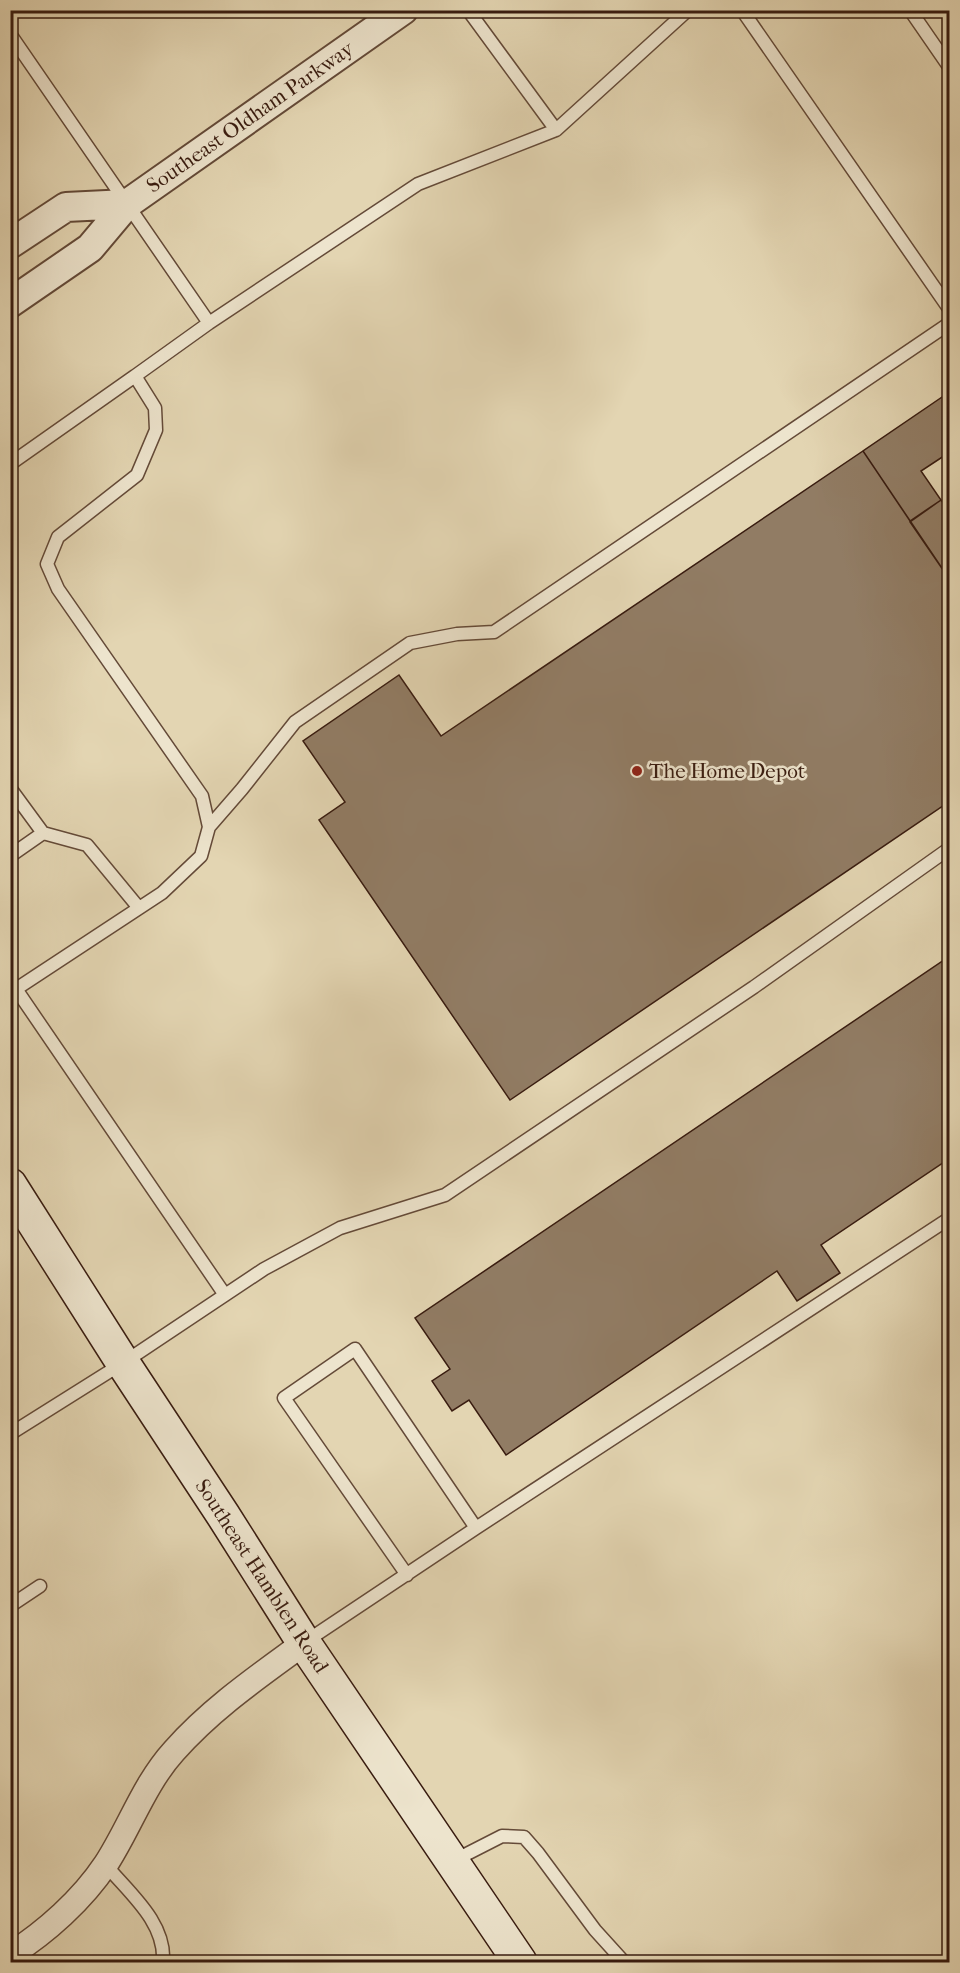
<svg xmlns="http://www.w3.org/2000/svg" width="960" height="1973" font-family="'IM FELL French Canon',serif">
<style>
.building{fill:#917c64;stroke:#391c10;stroke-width:1.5}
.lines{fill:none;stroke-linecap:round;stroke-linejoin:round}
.service-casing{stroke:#644a38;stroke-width:15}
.minor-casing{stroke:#644a38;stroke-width:27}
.tertiary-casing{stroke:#644a38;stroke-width:32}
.secondary-casing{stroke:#391c10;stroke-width:36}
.service{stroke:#ede4cd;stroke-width:12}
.minor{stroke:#ede4cd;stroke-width:24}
.tertiary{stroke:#ede4cd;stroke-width:28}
.secondary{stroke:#ede4cd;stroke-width:33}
.poi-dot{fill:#8f2418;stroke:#ede4cd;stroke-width:2}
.labels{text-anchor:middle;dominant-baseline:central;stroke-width:5;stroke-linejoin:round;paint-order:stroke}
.street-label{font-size:21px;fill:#391c10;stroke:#ede4cd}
.poi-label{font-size:21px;fill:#391c10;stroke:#ede4cd;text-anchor:start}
</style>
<rect width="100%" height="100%" fill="#e3d5b2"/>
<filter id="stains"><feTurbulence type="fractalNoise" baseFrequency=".00333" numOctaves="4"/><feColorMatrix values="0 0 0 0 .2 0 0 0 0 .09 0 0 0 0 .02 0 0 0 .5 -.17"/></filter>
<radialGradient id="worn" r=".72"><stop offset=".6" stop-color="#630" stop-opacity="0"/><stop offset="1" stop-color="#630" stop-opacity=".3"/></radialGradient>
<!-- building -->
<path class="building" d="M940,10H950V25Z
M948,393L950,396V452L921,471L941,500L910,521L863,451Z
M863,451L950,580V801L510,1100L319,820L345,802L303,741L399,675L441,736Z
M941,500L950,513V580L910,522Z
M950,956V1158L821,1245L840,1273L797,1301L777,1271L506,1455L469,1400L452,1411L432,1381L450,1369L415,1318Z"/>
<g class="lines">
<defs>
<path id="service" d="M468,10L556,130
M742,10L950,310
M910,10L950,68
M10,34L209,323
M10,464L135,376
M10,788L43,833
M209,827L242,789L295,722L410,643L457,634L494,632L950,323
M10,856L43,833L87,845L139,908
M16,989L225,1295
M10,993L162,893L201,856L209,827L202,796L58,589L47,564L58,537L137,475L156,430L155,408L135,376L209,323L418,184L556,130L688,10
M10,1434L123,1363L264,1269L340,1228L445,1195L754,987L950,848
M407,1575L284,1398L355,1349L476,1528
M10,1606L40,1586
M305,1642L476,1528L950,1218
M453,1861L502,1836L524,1837L538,1853L595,1930L624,1962
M105,1864C129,1893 166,1922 163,1962"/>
<path id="minor" d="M10,1955C46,1932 82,1900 106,1864C130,1827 144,1784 174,1751C212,1708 259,1676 304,1643"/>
<path id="tertiary" d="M10,244L66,207L127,204
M10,303L90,248L127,204L403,10"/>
<path id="secondary" d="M10,1185L123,1363L223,1515L304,1643L520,1962"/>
</defs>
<!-- service casing -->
<use href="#service" class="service-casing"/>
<!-- minor casing -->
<use href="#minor" class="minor-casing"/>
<!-- tertiary casing -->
<use href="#tertiary" class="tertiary-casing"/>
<!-- secondary casing -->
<use href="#secondary" class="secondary-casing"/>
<!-- service -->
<use href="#service" class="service"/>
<!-- minor -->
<use href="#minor" class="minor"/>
<!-- tertiary -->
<use href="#tertiary" class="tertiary"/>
<!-- secondary -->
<use href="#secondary" class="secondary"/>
</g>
<!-- markers -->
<circle class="poi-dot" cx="637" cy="771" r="6"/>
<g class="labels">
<!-- street labels -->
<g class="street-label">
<text transform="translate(250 117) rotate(-35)">Southeast Oldham Parkway</text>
<text transform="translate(262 1576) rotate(57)">Southeast Hamblen Road</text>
</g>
<!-- poi labels -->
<g class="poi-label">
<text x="649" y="771">The Home Depot</text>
</g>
</g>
<!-- margin -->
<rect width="960" height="1973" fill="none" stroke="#e3d5b2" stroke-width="36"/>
<rect x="12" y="12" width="936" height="1949" fill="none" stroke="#391c10" stroke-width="3"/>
<rect x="18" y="18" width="924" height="1937" fill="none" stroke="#391c10" stroke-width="1.5"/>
<rect width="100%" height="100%" filter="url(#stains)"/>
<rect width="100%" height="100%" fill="url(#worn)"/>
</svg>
